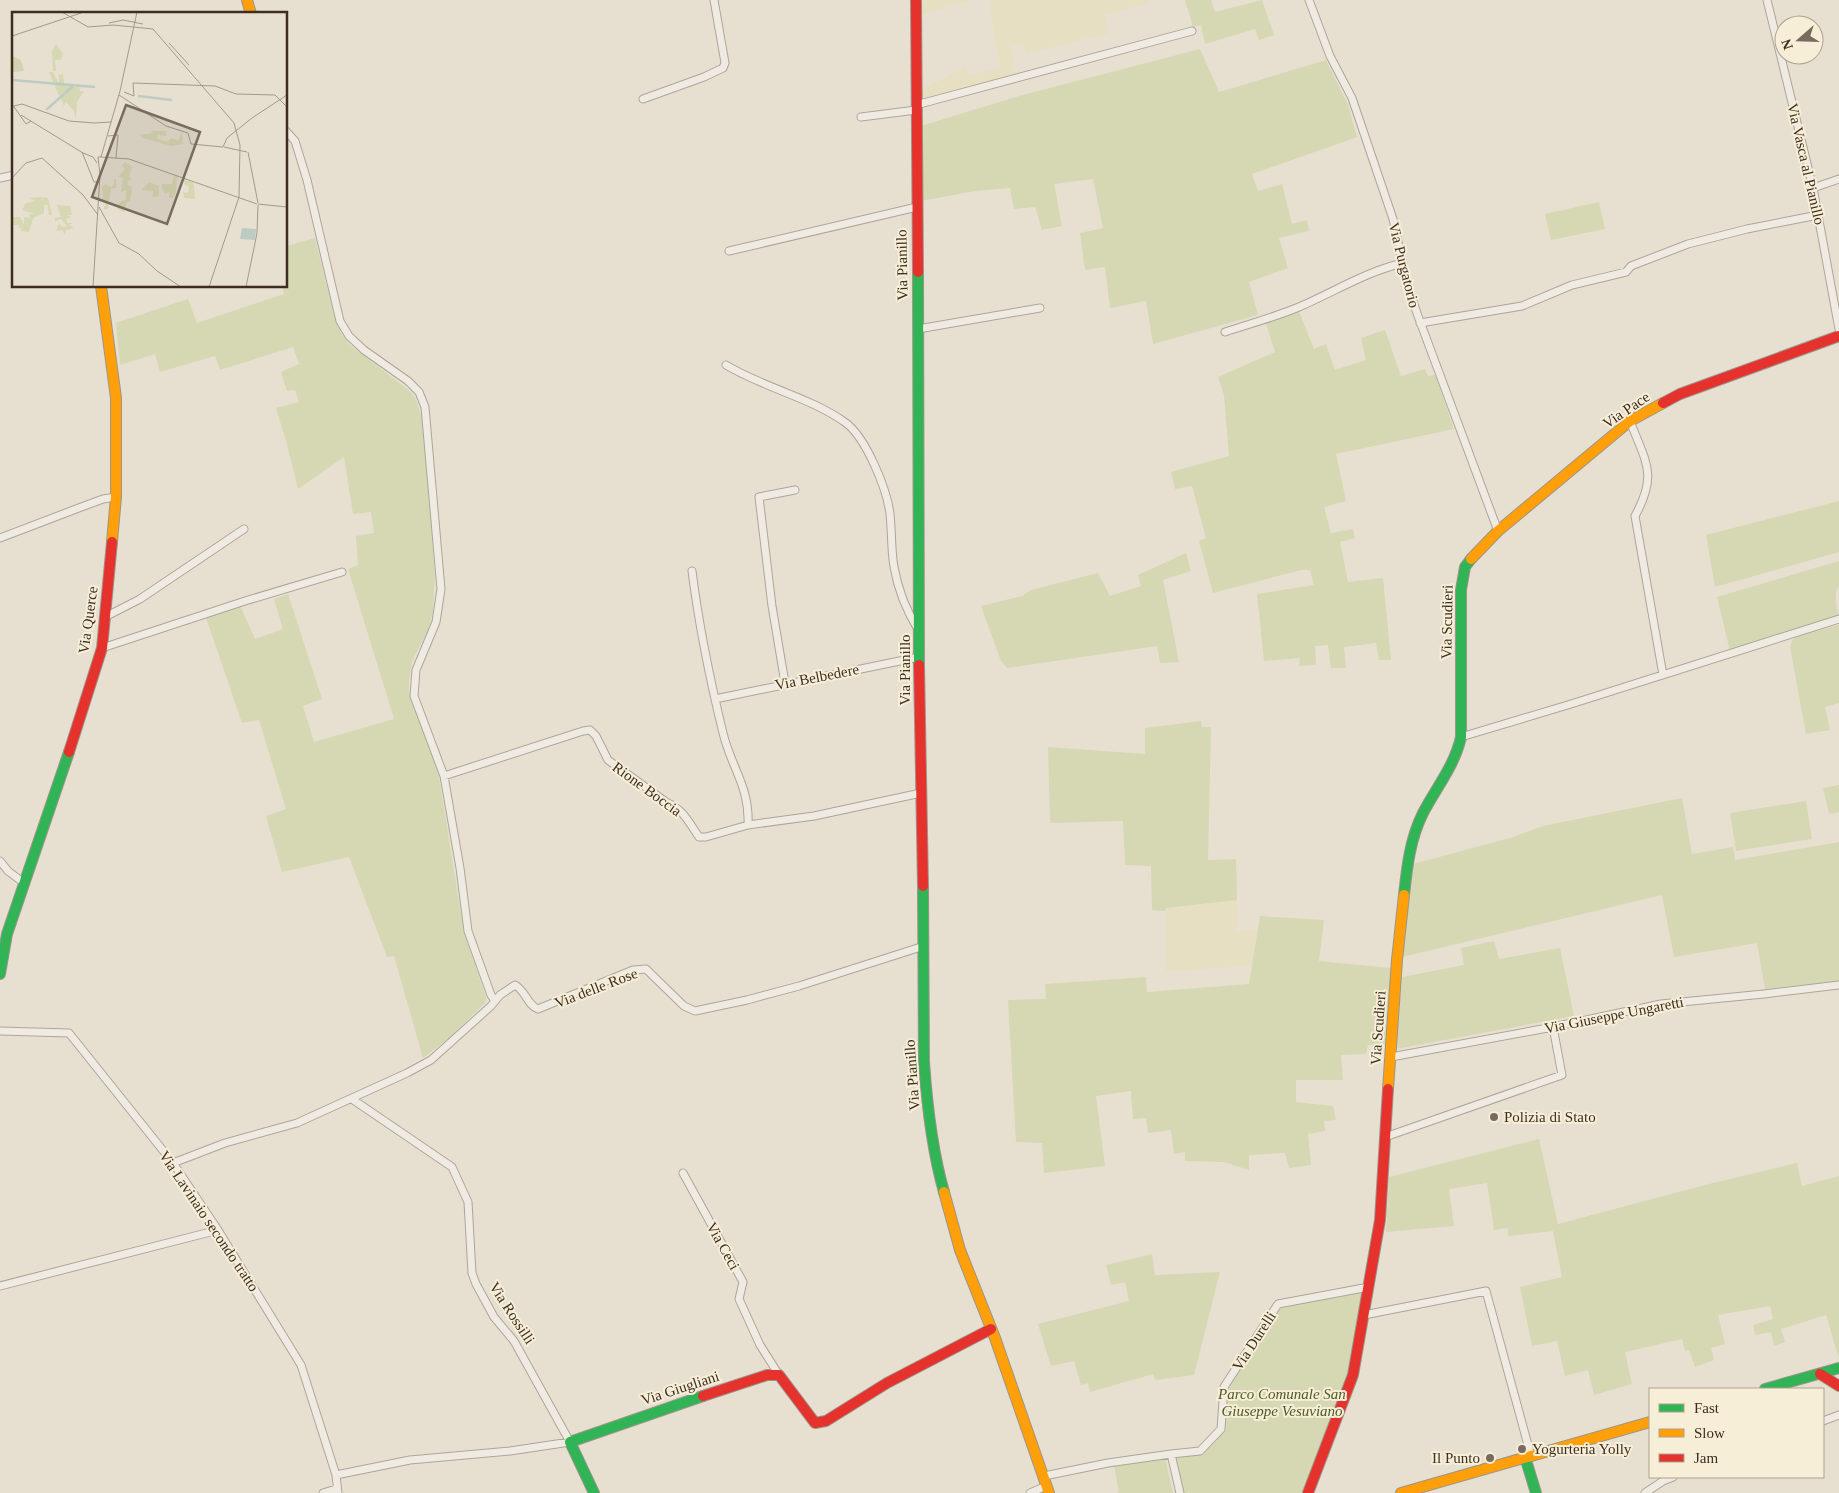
<svg xmlns="http://www.w3.org/2000/svg" width="1839" height="1493" font-family="Georgia,serif">
<style>
.farmland{fill:#e6dfc2}
.green{fill:#d6d7b3}
.lines{fill:none;stroke-linecap:round;stroke-linejoin:round}
.street-casing{stroke:#ada599;stroke-width:9}
.fast-casing{stroke:#9c958a;stroke-width:12}
.slow-casing{stroke:#9c958a;stroke-width:12}
.jam-casing{stroke:#9c958a;stroke-width:12}
.street{stroke:#efebe3;stroke-width:7}
.fast{stroke:#30b455;stroke-width:10}
.slow{stroke:#ff9f0a;stroke-width:10}
.jam{stroke:#e5322d;stroke-width:10}
.poi-dot{fill:#786c5e;stroke:#f7eed8;stroke-width:2}
.labels{text-anchor:middle;dominant-baseline:central;stroke-width:4;stroke-linejoin:round;paint-order:stroke}
.street-label{font-size:15px;fill:#3d2e20;stroke:#f7eed8}
.poi-label{font-size:15px;fill:#3d2e20;stroke:#f7eed8;text-anchor:start}
.park-label{font-size:15px;font-style:italic;fill:#4d5a26;stroke:#f7eed8}
.inset-river{fill:none;stroke:#bcccc2;stroke-width:2.5}
.inset-road{fill:none;stroke:#a3998a;stroke-width:1}
.view{fill:#786c5e;fill-opacity:0.15;stroke:#786c5e;stroke-width:2.5}
.inset-edge{fill:none;stroke:#3d2e20;stroke-width:2.5}
</style>
<rect width="100%" height="100%" fill="#e7e0d1"/>
<!-- farmland -->
<path class="farmland" d="M920,0H972L920,15Z
M990,0H1149L1152,2L1105,15L1109,33L1026,54L1023,44L1012,47L1016,74L921,100V90L964,68L970,75L1001,67L994,39Z
M1237,900V931L1257,930L1252,966L1166,971V908Z"/>
<!-- green -->
<path class="green" d="M1185,0H1211L1215,12L1262,0L1274,35L1259,40L1255,29L1205,44L1201,25L1193,27Z
M1200,49L1219,92L1326,60L1348,105L1357,137L1252,174L1258,191L1282,184L1292,224L1307,220L1309,231L1279,238L1288,268L1249,282L1258,315L1153,344L1146,301L1110,308L1105,267L1085,270L1080,233L1103,228L1093,179L1054,184L1062,226L1042,230L1035,207L1014,209L1010,188L975,191L921,201V126L1019,96Z
M1599,202L1605,229L1551,240L1545,214Z
M315,238L333,311L341,333L350,345L411,392L417,402L423,421L435,577L433,612L428,630L412,661L409,680V693L438,771L464,933L486,997L485,1003L449,1038L423,1058L394,956L387,957L349,857L282,872L266,816L286,809L259,720L242,723L206,618L240,605L255,639L283,629L274,599L288,594L322,699L303,706L314,742L394,719L348,569L358,565L356,536L374,533L371,512L353,514L344,457L298,489L286,441L276,408L299,402L295,390L287,391L281,372L299,364L293,347L220,370L215,356L160,372L155,354L120,365L116,323L188,299L197,323L284,294L282,286H286V246Z
M1298,309L1314,349L1326,344L1335,370L1366,360L1361,338L1385,330L1401,376L1425,369L1428,376L1435,375L1454,429L1336,454L1346,501L1324,507L1331,533L1353,529L1355,538L1340,542L1348,582L1383,578L1391,660H1379L1376,643L1344,647L1346,668H1331L1328,645L1315,646L1316,665L1299,666L1300,658L1264,661L1257,594L1314,585L1310,570H1301L1213,593L1199,541L1206,538L1192,486L1175,489L1171,472L1229,456L1224,395L1218,377L1275,352L1265,321Z
M1839,501V552L1715,587L1706,535Z
M1186,553L1191,571L1163,580L1179,662L1160,663L1157,646L1007,668L1001,661L981,606L1022,596L1031,590L1098,573L1110,596L1141,586L1138,575Z
M1839,561V585L1836,592V604L1839,616L1730,651L1717,597Z
M1839,625V703L1825,707L1830,730L1806,734L1790,647L1792,641L1796,636Z
M1201,721L1202,727H1211L1208,860L1236,859L1237,900L1166,908L1165,911L1152,910L1151,866L1125,865L1123,821L1050,823L1048,747L1145,754V728Z
M1839,785V812L1829,814L1823,788Z
M1682,798L1692,854L1733,847L1735,860L1839,842V981L1765,989L1757,943L1674,957L1662,895L1402,957L1413,864L1510,838L1543,826Z
M1806,801L1812,839L1736,851L1730,813Z
M1260,916L1324,920L1319,961L1391,968L1387,1045H1368L1366,1054L1341,1055L1343,1080H1296V1102L1333,1106L1336,1120L1324,1121L1325,1131L1308,1134L1311,1165L1289,1168L1285,1153L1249,1155V1170L1224,1162L1185,1161V1152L1174,1154L1171,1130L1148,1133L1146,1118L1133,1119L1131,1091L1096,1096L1105,1166L1044,1173L1042,1143L1016,1142L1008,1000L1046,999L1045,984L1146,977L1147,992L1249,984Z
M1494,941L1499,959L1560,948L1574,1016L1396,1049L1402,977L1464,965L1461,948Z
M1539,1139L1558,1224L1705,1185L1797,1163L1802,1186L1839,1176V1359L1826,1315L1781,1329L1785,1342L1774,1346L1771,1332L1755,1335L1753,1325L1773,1319L1770,1306L1718,1315L1725,1344L1711,1348L1714,1360L1695,1367L1689,1350L1685,1351L1682,1339L1625,1352L1632,1384L1594,1395L1588,1370L1565,1376L1557,1341L1532,1346L1520,1287L1562,1277L1553,1231L1508,1236V1228L1494,1230L1487,1183L1449,1189L1454,1226L1386,1232L1389,1177Z
M1152,1254L1155,1275L1220,1272L1194,1375L1155,1380L1153,1374L1090,1392L1088,1383L1081,1385L1074,1361L1051,1366L1038,1324L1129,1301L1125,1282L1111,1285L1106,1265Z
M1365,1291L1350,1375L1305,1493H1183L1175,1457L1202,1455L1226,1430L1228,1386L1280,1306Z
M1165,1458L1173,1493H1117L1119,1492L1114,1466Z"/>
<g class="lines">
<defs>
<path id="street" d="M1309,0L1330,56L1352,98L1393,219L1407,284L1418,316L1498,531
M1767,0L1813,188L1839,329
M643,99L704,77L723,68L725,63L714,0
M916,105L1192,31
M861,117L916,110
M286,131L295,141L307,180L340,321L349,336L364,350L408,381L419,392L425,407L441,589L436,622L416,670L414,696L444,776L460,868L468,931L491,995L495,1001
M0,178L14,175
M1813,188L1839,179
M729,251L917,207
M1420,323L1522,306L1572,285L1626,272L1631,266L1688,244L1747,229L1818,215
M918,329L1040,308
M1225,332C1249,324 1275,317 1299,307C1334,292 1365,272 1403,263
M726,365C764,388 810,397 846,423C866,438 887,489 890,514C892,532 891,550 894,567C898,590 907,612 919,631
M1630,421C1646,463 1658,474 1635,516L1663,675
M0,538L84,506L103,499L116,497
M692,571C699,626 710,680 723,733C731,767 750,787 748,825
M105,617L140,599L244,529
M102,648L245,601L342,572
M785,683L772,606L759,497L795,490
M715,699L919,657
M1461,737L1571,704L1839,619
M444,776L583,731L590,730L596,736L608,760L666,802C684,810 688,821 699,837H706L748,825L814,816L921,793
M0,861L8,871L24,883
M0,1031L69,1033L173,1163L218,1230L301,1365L336,1475L338,1493
M1391,1057L1553,1027L1661,1004L1764,994L1839,985
M1385,1137L1562,1075L1553,1027
M173,1163L225,1143L297,1123L407,1073L431,1060L491,1006L500,995L515,985C526,991 527,1005 538,1009L633,970L646,969L684,1006L695,1011L747,1000L799,986L924,946
M683,1173L743,1282L739,1299L760,1345L779,1375
M0,1286L218,1230
M1364,1315L1486,1291L1531,1456
M1823,1421L1839,1415
M336,1475L410,1460L510,1451L570,1442L514,1341L494,1317L476,1284L472,1273L468,1202L452,1167L352,1099
M1044,1476L1108,1463L1171,1454
M323,1493L336,1489
M1030,1493L1046,1486
M1180,1493L1171,1454L1200,1451L1221,1429L1224,1387L1278,1304L1369,1287
M1645,1493L1663,1481L1673,1477"/>
<path id="fast" d="M918,272L919,665
M923,886L924,1062C927,1105 932,1150 944,1192
M1404,895C1407,867 1410,839 1423,813C1436,788 1455,765 1461,737V590L1465,567L1471,559
M0,974L7,934L69,752
M1765,1389L1839,1368
M1525,1457L1536,1493
M594,1493L570,1442L703,1396"/>
<path id="slow" d="M247,0L251,14
M101,286L116,398V497L112,542
M1471,559L1498,531L1630,421L1663,403
M1388,1089L1397,960L1404,895
M944,1192L960,1250L995,1338L1049,1493
M1401,1493L1650,1422"/>
<path id="jam" d="M916,0L918,272
M1663,403L1680,394L1839,336
M919,665L923,886
M69,752L102,648L112,542
M1820,1374L1839,1386
M703,1396L767,1375H779L815,1423L826,1421L887,1383L991,1329
M1308,1493L1353,1375L1380,1220L1388,1089"/>
</defs>
<!-- street casing -->
<use href="#street" class="street-casing"/>
<!-- fast casing -->
<use href="#fast" class="fast-casing"/>
<!-- slow casing -->
<use href="#slow" class="slow-casing"/>
<!-- jam casing -->
<use href="#jam" class="jam-casing"/>
<!-- street -->
<use href="#street" class="street"/>
<!-- fast -->
<use href="#fast" class="fast"/>
<!-- slow -->
<use href="#slow" class="slow"/>
<!-- jam -->
<use href="#jam" class="jam"/>
</g>
<!-- markers -->
<g class="poi-dot">
<circle cx="1494" cy="1117" r="5"/>
<circle cx="1522" cy="1449" r="5"/>
<circle cx="1490" cy="1458" r="5"/>
</g>
<g class="labels">
<!-- street labels -->
<g class="street-label">
<text transform="translate(1806 164) rotate(77)">Via Vasca al Pianillo</text>
<text transform="translate(902 265) rotate(-91)">Via Pianillo</text>
<text transform="translate(1404 265) rotate(76)">Via Purgatorio</text>
<text transform="translate(1626 410) rotate(-34)">Via Pace</text>
<text transform="translate(88 620) rotate(-82)">Via Querce</text>
<text transform="translate(1447 622) rotate(-89)">Via Scudieri</text>
<text transform="translate(905 670) rotate(-90)">Via Pianillo</text>
<text transform="translate(817 677) rotate(-11)">Via Belbedere</text>
<text transform="translate(647 789) rotate(36)">Rione Boccia</text>
<text transform="translate(596 988) rotate(-21)">Via delle Rose</text>
<text transform="translate(1614 1015) rotate(-11)">Via Giuseppe Ungaretti</text>
<text transform="translate(1378 1028) rotate(-86)">Via Scudieri</text>
<text transform="translate(912 1075) rotate(-94)">Via Pianillo</text>
<text transform="translate(209 1221) rotate(56)">Via Lavinaio secondo tratto</text>
<text transform="translate(723 1246) rotate(61)">Via Ceci</text>
<text transform="translate(512 1313) rotate(57)">Via Rossilli</text>
<text transform="translate(1254 1341) rotate(-57)">Via Durelli</text>
<text transform="translate(680 1388) rotate(-18)">Via Giugliani</text>
</g>
<!-- poi labels -->
<g class="poi-label">
<text x="1504" y="1117">Polizia di Stato</text>
<text x="1532" y="1449">Yogurteria Yolly</text>
<text x="1480" y="1458" text-anchor="end">Il Punto</text>
</g>
<!-- park labels -->
<g class="park-label">
<text x="1282" y="1394">Parco Comunale San<tspan x="1282" dy="17">Giuseppe Vesuviano</tspan></text>
</g>
</g>
<!-- overview -->
<g transform="translate(12 12)">
<rect width="275" height="275" fill="#e7e0d1"/>
<path d="M44,32L51,42L49,48H43L44,59H41L40,39ZM37,60H41L47,72V63L51,62L52,73L67,75L68,79H72L65,90L64,108L62,99L54,90L52,94L48,85L59,75L47,84ZM140,119H154V124L146,123L145,127L156,130L159,126L166,129L170,120L171,132L160,134L130,126L128,122H139ZM113,150L120,155L117,165L120,167L116,169L114,176L115,173L120,175L118,190H115L112,200L105,197L107,191L114,187V178L109,180L111,166L106,165L113,157L110,154ZM162,163L165,164L164,180L161,186H157V180L153,182L150,177V172H160ZM172,166L182,171L183,187L172,186L171,180L176,181L177,175L172,172ZM102,167L104,168V176H99L96,197L91,198L94,191L87,189L91,185L90,175L93,172L99,175L102,173ZM137,170L147,174V184L141,185V179L130,178ZM30,185V190L31,185L36,186L40,203H37L36,193H32V201L21,206L17,220L9,219L10,213L8,218L7,213H1L0,217V205H8L12,213V205L18,206L17,202H23L10,198L14,191L23,189L17,186ZM45,193L58,194L60,203H54L59,205L54,207L55,211H61L57,213L62,216L54,218L52,223L51,218L44,219L47,211L50,215L55,214L49,207L43,209V206L49,205Z" fill="#d6d7b3"/>
<path d="M0,44L9,48L12,59L0,60Z" fill="#d1d1b3"/>
<path d="M230,216L244,217L243,228L228,227Z" fill="#bcccc2"/>
<path class="inset-river" d="M0,68L83,75M126,84L160,88M34,98L61,74"/>
<path class="inset-road" d="M50,0L76,15L101,13L141,17L222,111L228,133L227,185L197,275M97,11L111,8L131,12M0,24L72,0M157,31L177,53M112,80L122,84L121,71L203,74L224,82L263,83L275,95M107,83L154,114L176,121L179,132L211,135M0,92L14,112L19,109M2,94L10,92L57,109L82,111M9,103L71,141M82,111L99,110M96,124L106,123L104,146M211,135L215,126L240,106L275,83M212,135L235,140M70,140L82,170H88M236,140L246,191M71,141L81,145L85,151M89,145L117,147L245,192M0,166L14,151L30,146L71,183L86,203M246,192L275,195M87,195L107,231L127,242L145,259L169,275M81,275L88,163L86,145H89L108,79L125,0M234,275L245,221L246,193"/>
<path class="view" d="M114,93L188,120L155,212L80,185Z"/>
<rect width="275" height="275" class="inset-edge"/>
</g>
<!-- legend -->
<rect x="1649" y="1388" width="175" height="90" fill="#f7eed8" stroke="#ada18e"/>
<rect x="1659" y="1404" width="25" height="8" fill="#30b455" stroke="#ada18e"/>
<text x="1694" y="1413" font-size="15" fill="#3d2e20">Fast</text>
<rect x="1659" y="1429" width="25" height="8" fill="#ff9f0a" stroke="#ada18e"/>
<text x="1694" y="1438" font-size="15" fill="#3d2e20">Slow</text>
<rect x="1659" y="1454" width="25" height="8" fill="#e5322d" stroke="#ada18e"/>
<text x="1694" y="1463" font-size="15" fill="#3d2e20">Jam</text>
<!-- north arrow -->
<g transform="translate(1799 40) rotate(250)"><circle r="24" fill="#f7eed8" stroke="#ada18e"/>
<path d="M0-4L9 19L0 12L-9 19Z" fill="#786c5e"/>
<text y="-8" font-size="14" font-weight="bold" text-anchor="middle" fill="#3d2e20">N</text>
</g>
</svg>
